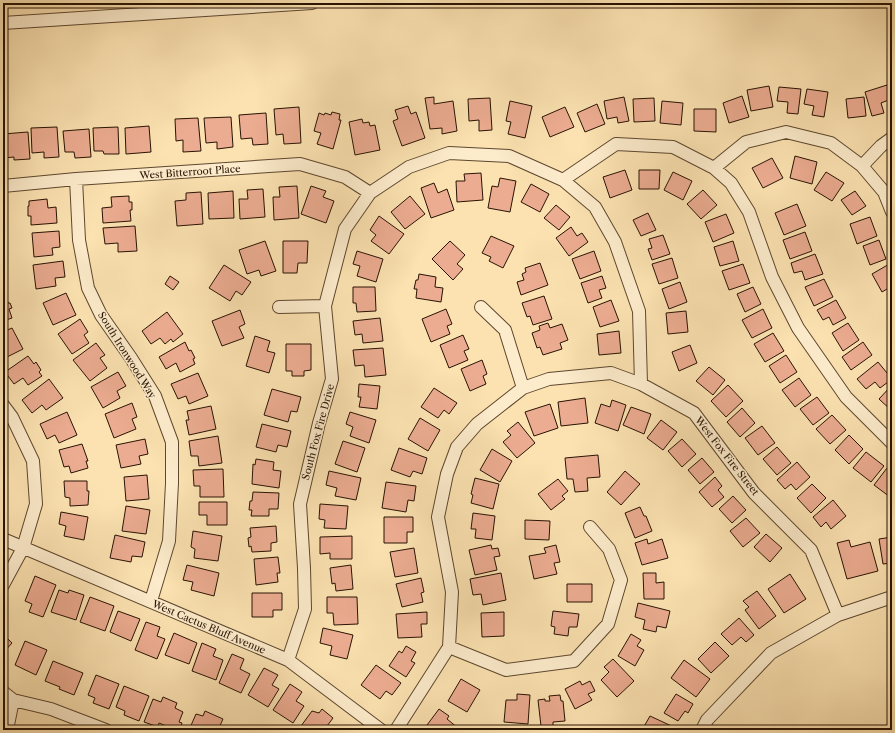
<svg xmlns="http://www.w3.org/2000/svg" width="895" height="733" font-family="'Libre Caslon Text',serif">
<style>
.building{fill:#ecac91;stroke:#281303}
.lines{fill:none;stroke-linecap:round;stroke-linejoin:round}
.minor-casing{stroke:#5d472e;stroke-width:14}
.minor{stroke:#fdeccc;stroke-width:12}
.labels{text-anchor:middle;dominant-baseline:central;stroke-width:3;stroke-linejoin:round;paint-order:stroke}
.street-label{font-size:10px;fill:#281303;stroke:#fdeccc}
</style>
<rect width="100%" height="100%" fill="#fce2b1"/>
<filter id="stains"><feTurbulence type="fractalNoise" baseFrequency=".005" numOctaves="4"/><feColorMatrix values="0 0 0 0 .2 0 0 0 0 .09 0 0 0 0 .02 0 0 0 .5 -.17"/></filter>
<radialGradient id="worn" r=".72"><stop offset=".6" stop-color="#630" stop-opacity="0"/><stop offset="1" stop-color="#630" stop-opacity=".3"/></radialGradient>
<!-- building -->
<path class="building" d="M887,85L891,99L881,103L884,113L872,116L865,92Z
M769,86L773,107L751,111L747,90Z
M779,87L801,89L798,114L787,113L788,102L777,101Z
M807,89L828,92L824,117L812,115L814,106L804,104Z
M742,96L749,117L729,123L723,103Z
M434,97V104L453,101L457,131L442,134V128L430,129L425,98Z
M624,97L629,121L618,123L617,117L607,119L604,101Z
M864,97L866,116L848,118L846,99Z
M490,98L492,130L479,131V120L469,121L468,99Z
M654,98L655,121L634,122L633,99Z
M510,101L532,106L525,138L508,134L511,122L506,121Z
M662,101L683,103L681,125L660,123Z
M597,104L605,124L585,132L577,113Z
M408,106L411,114L416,112L425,138L402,146L393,121L398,119L395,110Z
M299,107L301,143L284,144L283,134L276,135L274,109Z
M565,107L574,127L550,137L542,117Z
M694,109H716V132L694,131Z
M332,112L340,114L339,120H341L333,149L317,144L321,133L314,131L319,113L324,115L325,113L331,115Z
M266,113L268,144L253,145L252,138L241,139L239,115Z
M231,117L233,147L217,149V142L206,143L204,118Z
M198,118L201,151L183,152V140L176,141L175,119Z
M362,119L363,123L369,122L370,126L375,125L380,150L355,155L349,122Z
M149,126L151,152L126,154L125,128Z
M57,127L59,157L44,158V152L32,153L31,128Z
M118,127L119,154H104L103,151H94L93,128Z
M89,129L91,157L75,158L74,152H65L63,131Z
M28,132L30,159L14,160V157L3,158V134Z
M795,156L817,162L812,184L790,178Z
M772,158L783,178L763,188L752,168Z
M625,170L632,190L610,198L603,177Z
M639,170H660L659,189H639Z
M673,172L692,181L683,200L664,190Z
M826,172L844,183L832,201L814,190Z
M481,173L483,200L457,202L456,181H465L464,174Z
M500,178L516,181L510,212L488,208L492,186L498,187Z
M434,183L438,193L447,189L454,210L431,218L421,188Z
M531,184L549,194L540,212L521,202Z
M297,186L299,218L274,220L273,197H280L279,187Z
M311,186L326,191L323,197L334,201L326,223L301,214Z
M263,189L265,217L240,219L239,199H248L247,190Z
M703,190L717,205L701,219L687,204Z
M233,191L234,218L209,219L208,193Z
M855,191L866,206L852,215L841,200Z
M201,192L203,224L177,226L175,201L186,200V193Z
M129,196V202H132V210H130L131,221L103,223L102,208L112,207L111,197Z
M410,196L425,214L405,229L391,212Z
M47,199L48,208L56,207L57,223L31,225V216H28V206H29V201Z
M797,204L806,226L784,235L775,213Z
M556,205L570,217L559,230L544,218Z
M648,213L656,230L641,236L633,220Z
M726,214L734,233L713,242L705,222Z
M379,216L404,234L389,254L371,241L376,235L370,230Z
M870,217L877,236L857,244L850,224Z
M135,226L137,251L118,252V243L105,244L103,228Z
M571,227L577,236L582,233L588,242L569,256L556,238Z
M59,231L60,247L52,248L53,255L34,257L32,233Z
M805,232L812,251L790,259L783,240Z
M663,235L670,254L652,260L648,249L652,248L649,239Z
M491,236L514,246L503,268L489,261L491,257L482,253Z
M879,240L886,259L870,265L863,246Z
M265,241L276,271L261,276L259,270L247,274L239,250Z
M283,241H308L307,263H298L297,273H283Z
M450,241L465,255L457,264L463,269L453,280L432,259Z
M733,241L739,261L720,266L714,247Z
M357,251L383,259L376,282L357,276L360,266L353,264Z
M594,251L601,271L580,279L572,259Z
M815,254L823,274L805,280L802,271L794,273L791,263Z
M672,258L678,278L659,284L652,264Z
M63,261L65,277L55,278L56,286L36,289L33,265Z
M540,263L548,285L521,295L517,282L524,280L522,274L526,272L525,268Z
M891,263L892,265V286L882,292L872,274Z
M743,264L750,283L729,290L722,271Z
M224,265L251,282L242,295L236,291L230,301L209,288Z
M419,274L436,277L435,287L443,288L441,302L416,298L417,289H414L416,280H418Z
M170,276L179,282L173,290L165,284Z
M602,276L606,288L599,290L602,298L588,303L581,283Z
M824,279L833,297L814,306L805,287Z
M680,282L687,302L669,309L662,289Z
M353,287H375L376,311L357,312L356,303H353Z
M753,287L761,304L745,312L737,294Z
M892,291V301L887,294Z
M66,293L76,315L53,325L43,303Z
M6,295L8,303H10L12,308L9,309L12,318L3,321V296Z
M544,296L552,319L533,325L530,316L527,317L522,303Z
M611,300L619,321L600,327L593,307Z
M836,300L846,318L833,325L829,317L823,320L817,310Z
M446,309L452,324L447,326L450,334L431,342L422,319Z
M763,309L772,328L752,338L742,320Z
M240,310L245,324L239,327L244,338L222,346L212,321Z
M686,311L688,332L668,334L666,313Z
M167,312L183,334L173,342L171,339L165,344L160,338L151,344L142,331Z
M380,318L383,341L363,343L362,334L355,335L353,321Z
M80,319L88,332L84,335L89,343L72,354L58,334Z
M548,323L550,328L562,324L568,340L560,343L562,349L543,355L540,347L537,348L532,333L540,330L539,326Z
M848,323L859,340L843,351L832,333Z
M12,328L23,349L3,359V332Z
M619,331L621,353L599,355L597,334Z
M773,333L784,351L765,362L754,344Z
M463,335L469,349L464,351L468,360L449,368L440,345Z
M255,336L270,341L267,351L275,353L269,373L246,366Z
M185,342L189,351L191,350L195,358L193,359L195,364L180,372L176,363L166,369L159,357Z
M863,342L872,355L851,370L842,357Z
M96,343L105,355L100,358L107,368L90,381L73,360Z
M286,344H311V370L304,371V376H292V371H286Z
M690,345L697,363L679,371L672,352Z
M383,348L386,375L365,377L364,365L355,366L353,350Z
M786,355L797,372L780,383L769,366Z
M28,356L34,364L36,362L41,370L39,372L42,376L28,385L23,378L14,384L5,372Z
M482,360L487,374L483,376L486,384L470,391L461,369Z
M878,362L892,379L880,388L875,382L866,389L857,379Z
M709,367L725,380L713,395L696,381Z
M118,372L126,386L117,391L120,398L103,408L91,387Z
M198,373L208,396L189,404L186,396L178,399L171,384Z
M799,378L811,395L795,407L782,390Z
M49,379L63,398L46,410L42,405L32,413L22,400Z
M359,384L380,386L377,409L359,407L361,397H358Z
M728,385L743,401L726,417L711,401Z
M892,385V411L879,399Z
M434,388L457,403L449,414L444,410L438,418L421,407Z
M272,389L301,397L297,412L291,411L288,422L264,415Z
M817,397L829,413L813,425L800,409Z
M585,398L588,423L561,426L558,402Z
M612,400L626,405L618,431L595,423L601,404L610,407Z
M132,403L137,417L132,419L136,429L114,438L105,414Z
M550,404L558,428L534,436L525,412Z
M211,406L216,429L189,435L186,420H189L187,411Z
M631,407L651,414L644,434L623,425Z
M742,408L755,423L740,437L727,422Z
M67,412L77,435L59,443L55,435L47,439L40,424Z
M350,412L376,420L369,443L350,436L353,427L346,424Z
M832,415L846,430L830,444L816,429Z
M420,418L440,430L428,451L408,439Z
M661,420L677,432L663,450L647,438Z
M518,422L535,443L517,458L503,442L511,435L507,431Z
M262,424L291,431L287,447L278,445L276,452L256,447Z
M762,426L775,443L758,455L745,438Z
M849,435L863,449L849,464L835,450Z
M218,436L222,463L199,466L198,456H191L189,441Z
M145,439L148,454L139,456L141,464L121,468L116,445Z
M682,439L696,454L682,467L668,451Z
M343,441L365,448L357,472L335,464Z
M82,444L88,461H86L88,468L71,473L69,466L64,467L59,450Z
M777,447L791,463L777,475L763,459Z
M399,448L427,458L422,474L413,471L410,477L391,470Z
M492,449L512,461L500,482L480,470Z
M866,452L884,466L871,482L853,468Z
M598,455L600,477L587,478L588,491L575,492L573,479H567L565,458Z
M702,458L714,472L700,484L688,470Z
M256,459L274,462L273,470L281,471L279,488L252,484L253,464L255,465Z
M797,462L810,477L796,490L791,484L785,489L777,480Z
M887,468L892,472V495L890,497L874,485Z
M223,469L224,497H200V486H194L193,470Z
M329,471L361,478L356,500L335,496L337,488L326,485Z
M625,471L640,484L621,505L607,492Z
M147,475L149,499L126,501L124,477Z
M715,477L722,486L718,490L724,497L712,507L699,492Z
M475,478L499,484L493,509L471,503L473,495L471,494Z
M558,479L568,491L562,496L565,499L551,510L538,494Z
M64,481H87V491H89L88,505L70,506V498L65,497Z
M386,482L416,486L414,501L408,500L406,512L382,508Z
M812,484L826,498L811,513L797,498Z
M253,492L279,493L278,509H269V516H251L252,510H249L250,501H252Z
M733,496L746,510L732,523L719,509Z
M833,500L846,516L831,529L826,522L821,527L813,517Z
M199,502H227V525H207V515H199Z
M320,504L348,506L346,529L324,528L325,520L319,519Z
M126,506L150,510L146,534L122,531Z
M640,507L644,516H646L652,531L635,538L625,513Z
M61,512L88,517L84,540L64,536L66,526L59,524Z
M473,513L495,516L492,540L475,538L476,529H471Z
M384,517H413V532H407V543H384Z
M746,518L760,533L743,547L730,531Z
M525,520L550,521L549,540L525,539Z
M276,526L277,542L271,543V551L252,552L251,546L249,547L248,538L251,537L250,528Z
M193,531L222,536L218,561L194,558L195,549L191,547Z
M766,534L782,548L770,562L754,547Z
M115,535L145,542L142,557L132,556L131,562L110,558Z
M352,536V559H330V553L320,554V537Z
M892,537V563L883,564L879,539Z
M647,539L648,544L662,539L668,558L642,565L635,543Z
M849,540L851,547L870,542L878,571L847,579L837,543Z
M491,545L492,549L498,548L500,556L494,557L497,570L475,575L469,550Z
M556,545L560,562L554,563L557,574L534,579L529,556L546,553L544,548Z
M414,548L418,573L395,577L390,552Z
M278,557L280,573H277L278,582L256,585L254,559Z
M187,565L219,573L214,596L191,590L193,582L183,580Z
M351,565L353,589L336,591L335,583L332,584L330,568Z
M501,573L506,600L483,605L481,594L473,595L470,579Z
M643,573H656V583L664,582V599H644Z
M790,574L806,599L784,613L768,589Z
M35,576L56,585L43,617L29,612L32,604L25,601Z
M421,578L424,592L421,593L423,602L402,607L396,584Z
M567,584H592V602H567Z
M59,590L68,593L69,590L84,595L76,620L51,612Z
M757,591L776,616L759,629L745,610L749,607L743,601Z
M252,593H282V610H273V617H252Z
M90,597L114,606L105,631L80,622Z
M327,597H357L358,624L334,625L333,613H327Z
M638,603L670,611L666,628L657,626L656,632L643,629L645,620L635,617Z
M118,611L140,619L131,641L110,632Z
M553,611L579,614L577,627H569L568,636L554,634L555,627L551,626Z
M427,612V624H421L422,637L398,638L396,614Z
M504,612V636L482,637L481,613Z
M739,618L754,635L746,642L741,637L732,645L721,634Z
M146,622L160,627L157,636L165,639L157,659L135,650Z
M323,628L353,635L347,659L330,655L332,646L320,643Z
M174,633L197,643L189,664L165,655Z
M3,634L12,643L3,653Z
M631,634L641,640L637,646L644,650L635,666L618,656Z
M25,641L47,650L36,675L15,665Z
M715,642L729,656L711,673L698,659Z
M202,643L216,649L213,656L223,660L216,680L192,671Z
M406,646L416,652L411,661L415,663L406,677L389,666L399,651L402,653Z
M232,654L244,659L240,669L250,674L241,693L219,683Z
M613,659L634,681L617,697L601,680L609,672L604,667Z
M684,660L710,679L696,697L671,678Z
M53,661L83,673L74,695L59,689L60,687L45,681Z
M376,665L401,683L392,695L386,691L380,699L361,685Z
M264,668L278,675L272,685L279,689L268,707L248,695Z
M96,675L119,684L109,709L93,703L95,698L88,695Z
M461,679L480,690L467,712L448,701Z
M580,681L582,685L590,681L595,691L588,694L592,700L575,709L565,689Z
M290,684L302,692L296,701L304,706L293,723L273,710Z
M124,686L149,696L139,721L124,715L125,711L116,707Z
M517,694L530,695L528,724L504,722L506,700H517Z
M676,694L693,704L688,713L685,711L678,721L664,713Z
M560,695L561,701H563L565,721L553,722V728L545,729V726H541L538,700L545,699V701H550L549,696Z
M163,697L177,703L175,708L183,712L179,722L182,723L180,730H170L171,728L159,723L158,727L144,722L153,699L161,702Z
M322,709L333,718L324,730H307L301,726L312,711L319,713Z
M439,709L449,716L447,719L458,728L457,730H433L427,725Z
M205,711L223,719L218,730H189L196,714L203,716Z
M650,716L678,729L677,730H642Z"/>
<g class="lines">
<defs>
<path id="minor" d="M3,23L312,3
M862,166L881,146L892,138
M714,168L746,142L786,132L831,143L862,166L884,192L892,212
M76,179L79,240L88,288L101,315L131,358L155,396L172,442V483L169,541L151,601
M563,180L616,144L673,147L714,168L731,183L749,212L772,277L798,328L846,397L892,443
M3,186L76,179L300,164L345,177L370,193
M279,307L325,306
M481,307L505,330L523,388
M3,405L12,417L33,461L36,504L23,548L3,585
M3,539L288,660L381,730
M449,647L506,670L574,661L608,624L621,580L609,549L590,527
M288,660L305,609L304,568L300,504L319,423L332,379L325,306L345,229L370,193L409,167L449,153L509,156L563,180L595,207L615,242L639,311L641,384
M3,692L13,700L51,709L106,730
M7,730L13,700
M396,730L449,647L452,592L438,517L447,474L457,447L477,424L523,388L549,379L611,373L641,384L694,413L754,493L811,550L838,615
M702,730L707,720L771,653L838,615L892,597"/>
</defs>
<!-- minor casing -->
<use href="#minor" class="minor-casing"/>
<!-- minor -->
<use href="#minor" class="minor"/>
</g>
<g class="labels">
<!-- street labels -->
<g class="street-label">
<text transform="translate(190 172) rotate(-4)">West Bitterroot Place</text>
<text transform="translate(127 355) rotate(58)">South Ironwood Way</text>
<text transform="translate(318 432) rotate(-75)">South Fox Fire Drive</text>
<text transform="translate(727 456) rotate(52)">West Fox Fire Street</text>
<text transform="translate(209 627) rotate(23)">West Cactus Bluff Avenue</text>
</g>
</g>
<!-- margin -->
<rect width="895" height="733" fill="none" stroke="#fce2b1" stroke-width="16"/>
<rect x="4" y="4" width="887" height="725" fill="none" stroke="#281303" stroke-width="2"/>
<rect x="8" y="8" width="879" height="717" fill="none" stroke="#281303"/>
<rect width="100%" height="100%" filter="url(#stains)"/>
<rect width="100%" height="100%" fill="url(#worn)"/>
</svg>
